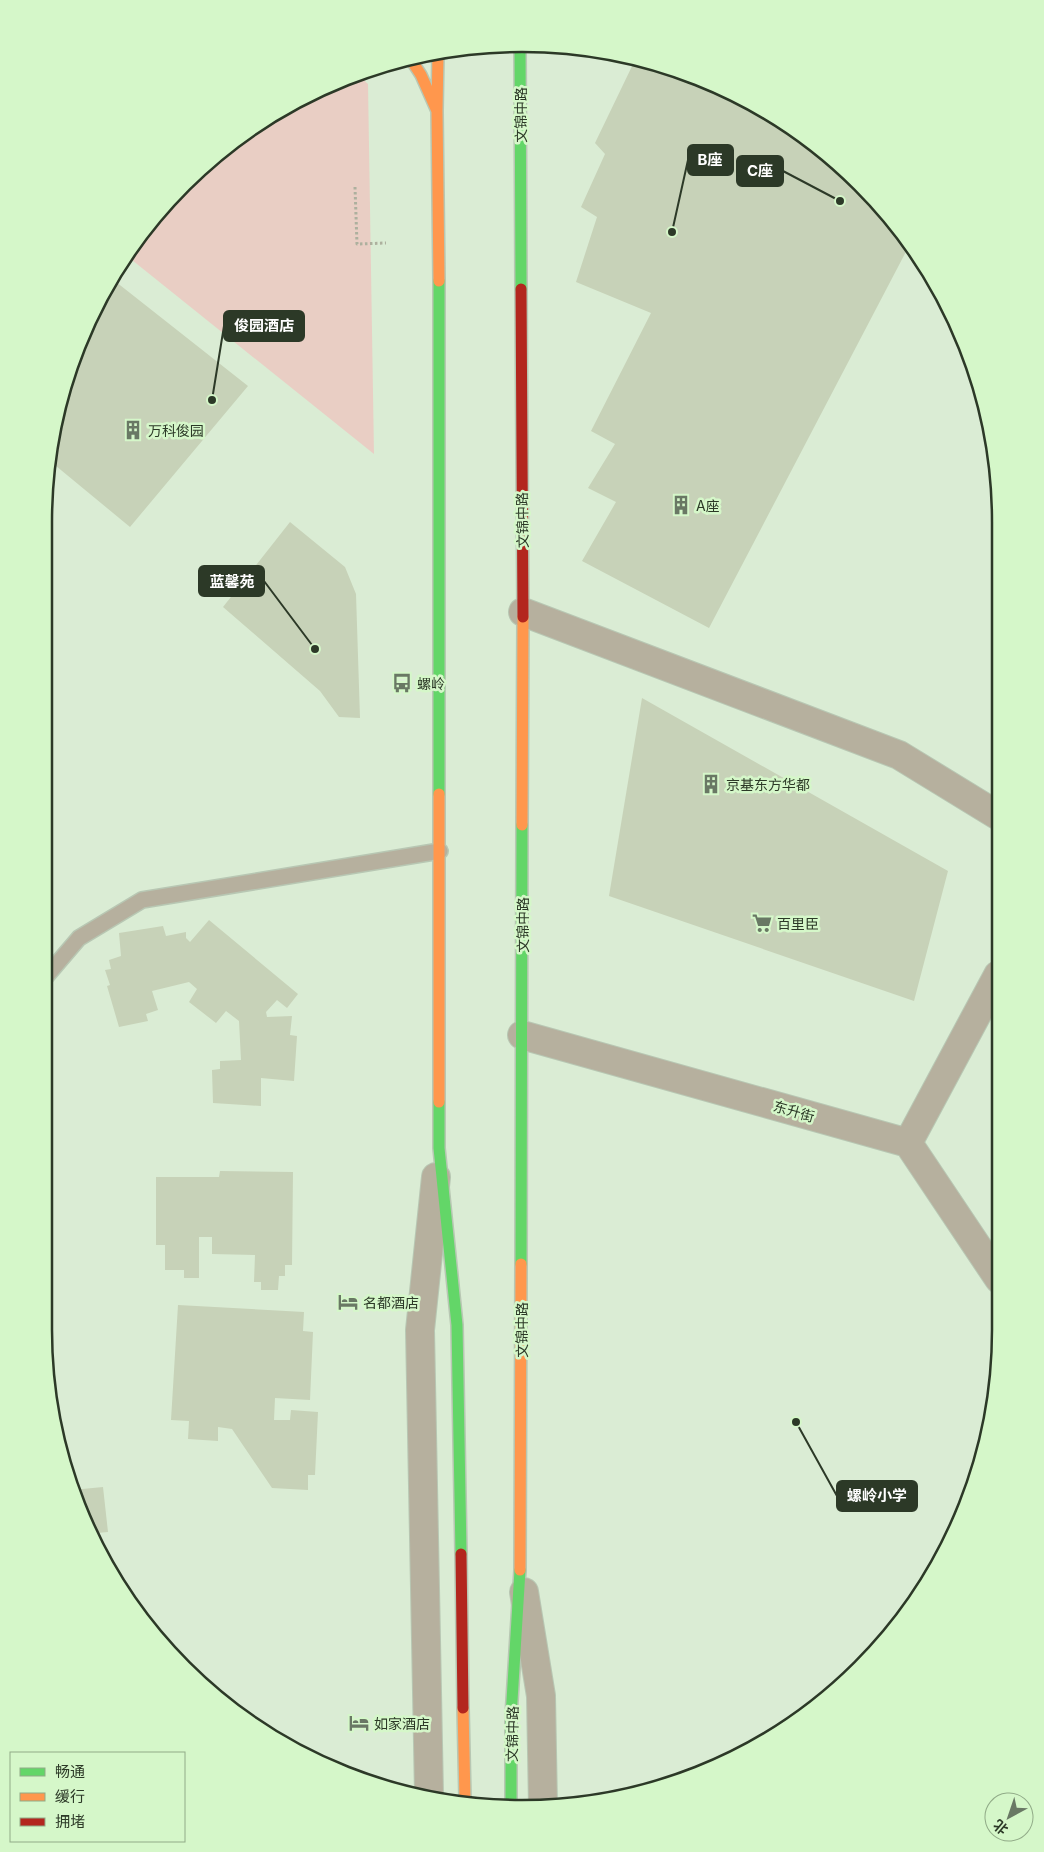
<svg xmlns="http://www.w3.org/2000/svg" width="1044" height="1852" font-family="Inter,'Noto Sans SC',sans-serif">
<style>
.green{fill:#e9cec4}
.building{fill:#c7d2b8}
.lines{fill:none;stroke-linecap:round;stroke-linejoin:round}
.lane-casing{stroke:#b8c7b3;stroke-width:18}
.street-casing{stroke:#b8c7b3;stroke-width:30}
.fast-casing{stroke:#b8c7b3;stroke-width:14}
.slow-casing{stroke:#b8c7b3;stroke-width:14}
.jam-casing{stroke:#b8c7b3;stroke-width:14}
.path{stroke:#adb09e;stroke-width:3;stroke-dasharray:2.5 2.5;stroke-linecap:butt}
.lane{stroke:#b6b09e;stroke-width:15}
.street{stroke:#b6b09e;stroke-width:28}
.fast{stroke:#63d668;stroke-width:11}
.slow{stroke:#ff974d;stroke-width:11}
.jam{stroke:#b3261e;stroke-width:11}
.labels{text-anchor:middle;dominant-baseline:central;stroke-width:5;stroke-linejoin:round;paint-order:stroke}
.street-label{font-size:14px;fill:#2c3927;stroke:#d5f7c9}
.poi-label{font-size:14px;fill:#2c3927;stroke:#d5f7c9;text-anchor:start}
.rim{fill:none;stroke:#2c3927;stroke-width:2.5}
.leader{fill:none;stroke:#2c3927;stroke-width:2}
.callout-dot{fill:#2c3927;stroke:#d5f7c9;stroke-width:2}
.callout{fill:#2c3927;stroke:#2c3927;stroke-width:2}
.callout-label{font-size:15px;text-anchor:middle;font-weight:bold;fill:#fff}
</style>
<rect width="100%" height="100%" fill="#daecd4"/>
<!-- green -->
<path class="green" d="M358,75L368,84L374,454L127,256L163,206L231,142L311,93Z"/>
<!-- building -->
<path class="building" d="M635,60L676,69L761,108L860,184L910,244L709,628L582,561L616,502L588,488L615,444L591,431L651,313L576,282L597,217L581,207L605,154L595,143Z
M111,278L248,386L130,527L50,461L60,398L108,283Z
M290,522L345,567L356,594L360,718L339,717L320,691L223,607Z
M642,698L948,871L914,1001L609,896Z
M209,920L298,994L287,1008L277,1000L266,1012L267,1017L292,1016L290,1035L297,1036L294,1081L261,1078V1106L213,1103L212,1070L220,1069V1061L241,1060L239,1021L226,1011L216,1023L189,1002L197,989L189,982L152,991L158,1010L146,1014L148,1021L119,1027L107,986L110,985L105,970L111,969L109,960L121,956L119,933L163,926L166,936L186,932V938L190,942Z
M220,1171L293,1172L292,1265H285V1276H279L278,1290H261V1282H254L255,1255L212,1254V1237H199V1278H184V1270H165V1245H156V1177H219Z
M178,1305L304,1312L303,1331L313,1332L310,1400L275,1398L274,1420H290L291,1410L318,1412L315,1475H308V1490L272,1488L232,1429L218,1427V1441L188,1439L189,1421L171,1420Z
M103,1487L108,1532L97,1533L98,1537L72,1490Z"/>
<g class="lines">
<defs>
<path id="lane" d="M44,979L79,938L142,900L440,851"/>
<path id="street" d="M523,612L899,755L997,815
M522,1035L908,1143L999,1279
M908,1143L998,975
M524,1592L541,1696L543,1806
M429,1795L420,1330L436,1177"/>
<path id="fast" d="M520,46L521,289
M439,794V281
M439,1102V1148L457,1325L461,1554
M521,1264L522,825
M511,1803V1717L520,1570"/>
<path id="slow" d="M438,53L437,111L439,281
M410,58L421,75L437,111
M522,825L523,617
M439,1102V794
M520,1570L521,1264
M463,1708L465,1799"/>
<path id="jam" d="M521,289L523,617
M461,1554L463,1708"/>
</defs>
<!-- lane casing -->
<use href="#lane" class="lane-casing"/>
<!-- street casing -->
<use href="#street" class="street-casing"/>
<!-- fast casing -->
<use href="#fast" class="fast-casing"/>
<!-- slow casing -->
<use href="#slow" class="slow-casing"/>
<!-- jam casing -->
<use href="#jam" class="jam-casing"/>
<!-- path -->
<path class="path" d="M355,187L357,244L386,243"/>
<!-- lane -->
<use href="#lane" class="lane"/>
<!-- street -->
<use href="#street" class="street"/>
<!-- fast -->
<use href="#fast" class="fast"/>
<!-- slow -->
<use href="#slow" class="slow"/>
<!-- jam -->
<use href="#jam" class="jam"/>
</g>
<!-- icons -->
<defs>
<symbol id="building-bare" viewBox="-9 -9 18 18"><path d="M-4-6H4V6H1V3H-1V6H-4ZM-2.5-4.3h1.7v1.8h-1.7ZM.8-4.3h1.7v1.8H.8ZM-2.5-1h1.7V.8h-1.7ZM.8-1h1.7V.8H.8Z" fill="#697864" stroke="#d5f7c9" stroke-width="2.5" paint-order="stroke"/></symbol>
<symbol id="bus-bare" viewBox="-9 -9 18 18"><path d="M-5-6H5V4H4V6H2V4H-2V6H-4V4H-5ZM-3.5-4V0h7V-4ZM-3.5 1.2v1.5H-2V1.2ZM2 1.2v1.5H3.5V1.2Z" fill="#697864" stroke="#d5f7c9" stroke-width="2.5" paint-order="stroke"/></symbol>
<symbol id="supermarket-bare" viewBox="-9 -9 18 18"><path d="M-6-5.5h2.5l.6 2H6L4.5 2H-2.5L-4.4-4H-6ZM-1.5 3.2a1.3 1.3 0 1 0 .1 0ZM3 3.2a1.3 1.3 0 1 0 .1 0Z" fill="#697864" stroke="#d5f7c9" stroke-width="2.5" paint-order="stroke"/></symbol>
<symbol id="hotel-bare" viewBox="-9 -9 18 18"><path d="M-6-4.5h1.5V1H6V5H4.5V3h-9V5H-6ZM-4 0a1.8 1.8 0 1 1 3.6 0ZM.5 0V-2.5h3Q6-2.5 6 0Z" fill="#697864" stroke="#d5f7c9" stroke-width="2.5" paint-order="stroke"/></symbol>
</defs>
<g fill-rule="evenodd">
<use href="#building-bare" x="119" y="416" width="28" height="28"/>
<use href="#building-bare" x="667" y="491" width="28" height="28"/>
<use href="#bus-bare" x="388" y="669" width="28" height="28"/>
<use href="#building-bare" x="697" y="770" width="28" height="28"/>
<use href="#supermarket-bare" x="748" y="909" width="28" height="28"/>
<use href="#hotel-bare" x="334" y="1288" width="28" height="28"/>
<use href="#hotel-bare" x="345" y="1709" width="28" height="28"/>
</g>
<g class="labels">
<!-- street labels -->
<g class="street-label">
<text transform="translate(520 115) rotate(-90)">文锦中路</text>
<text transform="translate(522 520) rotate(-91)">文锦中路</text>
<text transform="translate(522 925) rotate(-90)">文锦中路</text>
<text transform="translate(794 1111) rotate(16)">东升街</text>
<text transform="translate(521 1330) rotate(-90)">文锦中路</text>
<text transform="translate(512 1734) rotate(-89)">文锦中路</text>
</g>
<!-- poi labels -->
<g class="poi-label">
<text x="148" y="430">万科俊园</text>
<text x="696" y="505">A座</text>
<text x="417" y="683">螺岭</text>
<text x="726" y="784">京基东方华都</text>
<text x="777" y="923">百里臣</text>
<text x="363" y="1302">名都酒店</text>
<text x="374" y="1723">如家酒店</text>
</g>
</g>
<!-- crop -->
<path d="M0 0H1044V1852H0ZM522 52H522A470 470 0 0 1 992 522V1330A470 470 0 0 1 522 1800H522A470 470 0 0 1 52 1330V522A470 470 0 0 1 522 52Z" fill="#d5f7c9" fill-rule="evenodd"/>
<path class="rim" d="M522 52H522A470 470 0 0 1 992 522V1330A470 470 0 0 1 522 1800H522A470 470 0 0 1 52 1330V522A470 470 0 0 1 522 52Z"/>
<!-- callouts -->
<path class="leader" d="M672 232L688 160M840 201L783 171M212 400L224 326M315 649L264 581M796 1422L837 1496"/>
<g class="callout-dot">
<circle cx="672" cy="232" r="5"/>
<circle cx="840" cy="201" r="5"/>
<circle cx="212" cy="400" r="5"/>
<circle cx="315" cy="649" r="5"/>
<circle cx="796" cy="1422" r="5"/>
</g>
<g class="callout">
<rect x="688" y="145" width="45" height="30" rx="5"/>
<rect x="737" y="156" width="46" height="30" rx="5"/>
<rect x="224" y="311" width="80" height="30" rx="5"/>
<rect x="199" y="566" width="65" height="30" rx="5"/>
<rect x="837" y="1481" width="80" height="30" rx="5"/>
</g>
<g class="callout-label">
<text x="710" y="165">B座</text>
<text x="760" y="176">C座</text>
<text x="264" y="331">俊园酒店</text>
<text x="232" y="587">蓝馨苑</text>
<text x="877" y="1501">螺岭小学</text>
</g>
<!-- legend -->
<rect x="10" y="1752" width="175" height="90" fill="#d5f7c9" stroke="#91ab88"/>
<rect x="20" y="1768" width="25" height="8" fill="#63d668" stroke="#91ab88"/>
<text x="55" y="1777" font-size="15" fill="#2c3927">畅通</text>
<rect x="20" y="1793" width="25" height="8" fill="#ff974d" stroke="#91ab88"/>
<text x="55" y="1802" font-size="15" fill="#2c3927">缓行</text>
<rect x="20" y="1818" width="25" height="8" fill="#b3261e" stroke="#91ab88"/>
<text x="55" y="1827" font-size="15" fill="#2c3927">拥堵</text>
<!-- north arrow -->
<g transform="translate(1009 1817) rotate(220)"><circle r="24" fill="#d5f7c9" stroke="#91ab88"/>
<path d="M0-4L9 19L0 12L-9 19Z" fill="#697864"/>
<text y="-8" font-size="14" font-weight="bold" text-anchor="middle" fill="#2c3927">北</text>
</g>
</svg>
